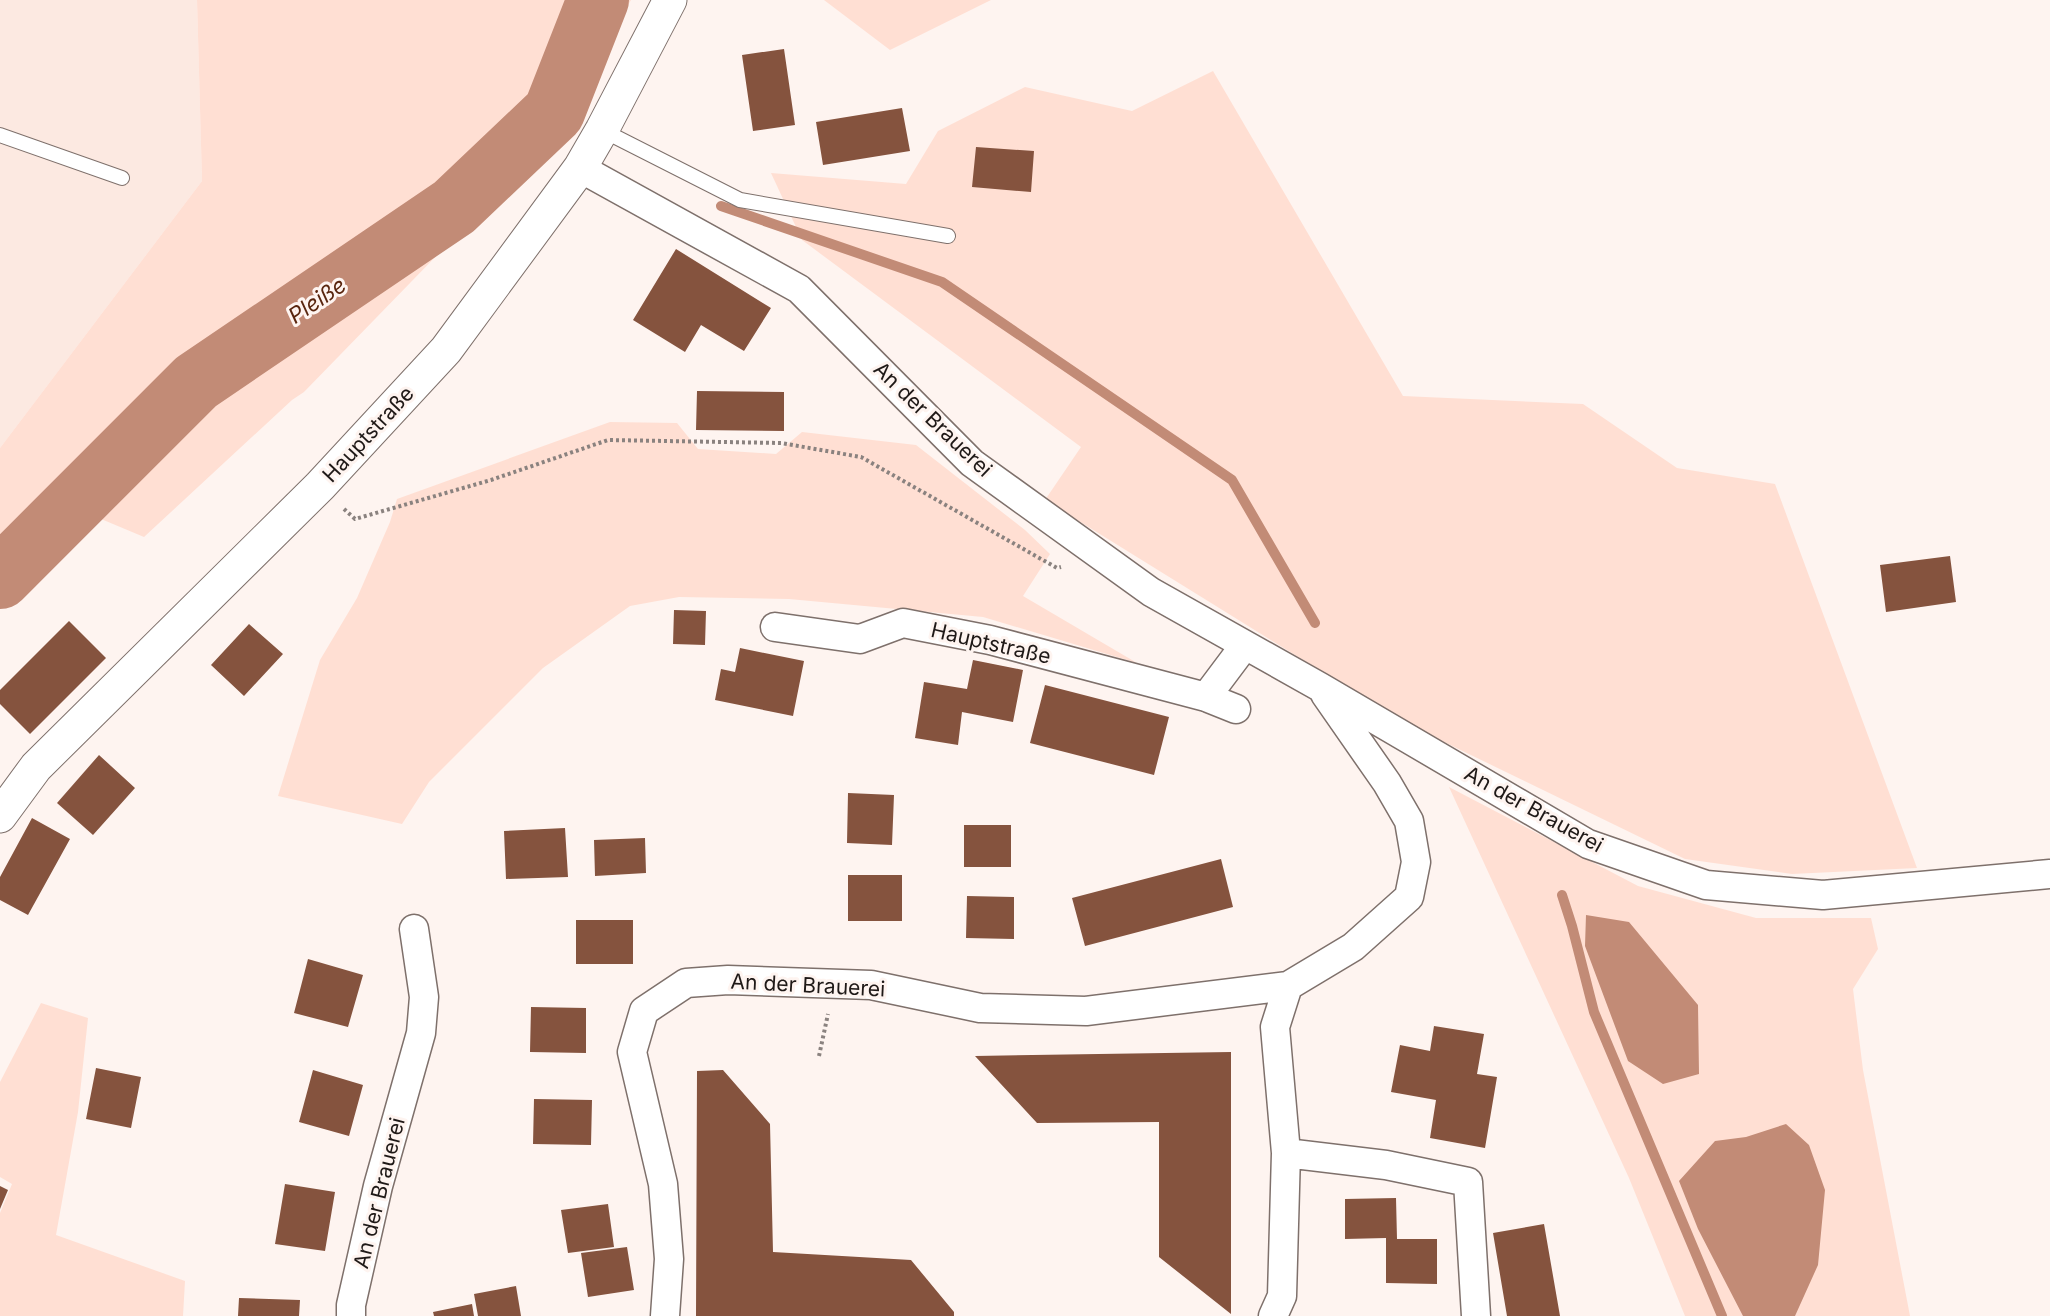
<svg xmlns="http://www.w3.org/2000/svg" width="2050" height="1316" font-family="Inter,sans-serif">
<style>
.built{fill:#fce9e1}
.green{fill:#ffdfd3}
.water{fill:#c28b76}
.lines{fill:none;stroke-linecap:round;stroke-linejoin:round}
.stream{stroke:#c28b76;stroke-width:10}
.river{stroke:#c28b76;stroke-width:62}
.building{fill:#85533e}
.service-casing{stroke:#7e706b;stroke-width:16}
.minor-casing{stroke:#7e706b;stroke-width:31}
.secondary-casing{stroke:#7e706b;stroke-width:35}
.path{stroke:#8a827f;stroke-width:4;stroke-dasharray:3 3;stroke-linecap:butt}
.service{stroke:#fff;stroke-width:14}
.minor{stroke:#fff;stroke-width:28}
.secondary{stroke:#fff;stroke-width:33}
.labels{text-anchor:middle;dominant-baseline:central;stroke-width:6;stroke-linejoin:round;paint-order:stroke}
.street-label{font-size:21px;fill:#1f1917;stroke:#fef4f0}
.water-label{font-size:22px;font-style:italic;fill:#59250e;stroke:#fef4f0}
</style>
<rect width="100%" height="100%" fill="#fef4f0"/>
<!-- built -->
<path class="built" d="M0,0H197L202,181L0,448Z"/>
<!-- green -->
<path class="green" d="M197,0H631L553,136L304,392L292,400L144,537L82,511L0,586V448L202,181Z
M824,0H991L890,50Z
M1213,71L1403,396L1583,404L1677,468L1775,484L1917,868L1792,874L1685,859L1403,722L1045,500L1081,447L802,240L771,173L906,184L938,131L1025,87L1132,111Z
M610,422L677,423L698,449L776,454L802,432L916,445L1025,530L1050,554L1023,596L1137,663L983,617L789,599L679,597L630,606L543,668L429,782L402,824L278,796L320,660L357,598L390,522L397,499Z
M1449,787L1638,886L1756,918H1871L1878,949L1853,989L1863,1070L1910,1316H1685L1629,1178Z
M41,1003L88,1018L78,1112L56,1235L185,1281L183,1316H0V1213L12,1184L0,1177V1082Z"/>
<!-- water -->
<path class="water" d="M1586,915L1629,922L1698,1005L1699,1074L1663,1084L1628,1061L1585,946Z
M1786,1124L1809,1145L1825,1190L1818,1265L1795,1316H1743L1698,1229L1679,1181L1715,1141L1746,1137Z"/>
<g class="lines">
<!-- stream -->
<path class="stream" d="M721,206L942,282L1232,480L1315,623
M1562,895L1572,926L1594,1012L1722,1316"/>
<!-- river -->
<path class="river" d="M0,578L196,382L454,207L554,112L598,0"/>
</g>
<!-- building -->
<path class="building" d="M784,49L795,125L753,131L742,55Z
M902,108L910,151L823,165L816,122Z
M976,147L1034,151L1031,192L972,187Z
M676,249L771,308L744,351L701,325L685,352L633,320Z
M697,391L784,392V431L696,430Z
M1950,556L1956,602L1886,612L1880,565Z
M674,610L706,611L705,645L673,644Z
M69,621L106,658L30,734L0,704V690Z
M249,624L283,654L244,696L211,665Z
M740,648L804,661L793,716L715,700L721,669L735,672Z
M973,660L1023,670L1013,722L962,712L958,745L915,738L924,682L967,689Z
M1045,685L1169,717L1154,775L1030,743Z
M99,755L135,788L93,835L57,803Z
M848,793L894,795L892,845L847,843Z
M32,818L70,839L28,915L0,900V877Z
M964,825H1011V867H964Z
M565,828L568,877L506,879L504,831Z
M645,838L646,873L595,876L594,840Z
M1221,859L1233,907L1085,946L1072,898Z
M848,875H902V921H848Z
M967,896L1014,897V939L966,938Z
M576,920H633V964H576Z
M308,959L363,975L348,1027L294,1013Z
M531,1007L586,1008V1053L530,1052Z
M1434,1026L1484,1034L1477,1074L1497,1077L1485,1148L1430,1138L1436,1100L1391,1092L1400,1045L1430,1051Z
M1231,1052V1314L1159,1257V1122L1037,1123L975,1056Z
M96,1068L141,1077L131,1128L86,1119Z
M313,1070L363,1085L349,1136L299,1122Z
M723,1070L770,1124L773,1252L911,1260L954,1312V1316H696L697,1071Z
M534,1099L592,1100L591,1145L533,1144Z
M285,1184L335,1192L325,1251L275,1244Z
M0,1186L8,1190L0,1209Z
M1396,1198L1397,1239H1437V1284L1386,1283V1238L1345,1239V1199Z
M608,1204L614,1247L568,1253L561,1210Z
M1544,1224L1560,1316H1507L1493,1233Z
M627,1247L634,1290L588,1297L581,1253Z
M516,1286L521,1316H478L474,1294Z
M239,1298L300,1300L299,1316H238Z
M472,1304L474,1316H434L433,1312Z"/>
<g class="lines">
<defs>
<path id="service" d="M602,130L740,200L948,236
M0,135L122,178"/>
<path id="minor" d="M580,168L799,289L972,463L1151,592L1320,687L1588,844L1706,885L1823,895L2050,874
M775,627L860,639L903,623L990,640L1206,697L1236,709
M1206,697L1245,645
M1286,1153L1386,1165L1468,1182L1476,1316
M351,1316V1305L378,1186L421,1033L424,997L414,929
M665,1316L669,1259L663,1184L632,1052L644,1011L686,983L728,980L871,985L980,1008L1086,1011L1288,986L1353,947L1409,897L1416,862L1409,821L1387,783L1325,694
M1273,1316L1282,1296L1286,1153L1275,1027L1288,986"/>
<path id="secondary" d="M0,816L36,767L320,486L446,350L580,168L602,130L670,0"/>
</defs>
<!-- service casing -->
<use href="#service" class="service-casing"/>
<!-- minor casing -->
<use href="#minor" class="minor-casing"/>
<!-- secondary casing -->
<use href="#secondary" class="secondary-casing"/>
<!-- path -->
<path class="path" d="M344,509L355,519L491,480L608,440L781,443L861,457L1057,568L1061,567
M819,1056L828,1014"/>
<!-- service -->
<use href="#service" class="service"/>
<!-- minor -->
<use href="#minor" class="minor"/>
<!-- secondary -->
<use href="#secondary" class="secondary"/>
</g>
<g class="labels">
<!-- street labels -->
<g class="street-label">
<text transform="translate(933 419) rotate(44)">An der Brauerei</text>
<text transform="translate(368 434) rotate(-47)">Hauptstraße</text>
<text transform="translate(991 643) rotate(13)">Hauptstraße</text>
<text transform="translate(1534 809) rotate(29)">An der Brauerei</text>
<text transform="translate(808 985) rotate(3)">An der Brauerei</text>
<text transform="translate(379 1193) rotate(-76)">An der Brauerei</text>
</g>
<!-- water labels -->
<g class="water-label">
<text transform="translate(317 300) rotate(-34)">Pleiße</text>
</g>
</g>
</svg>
